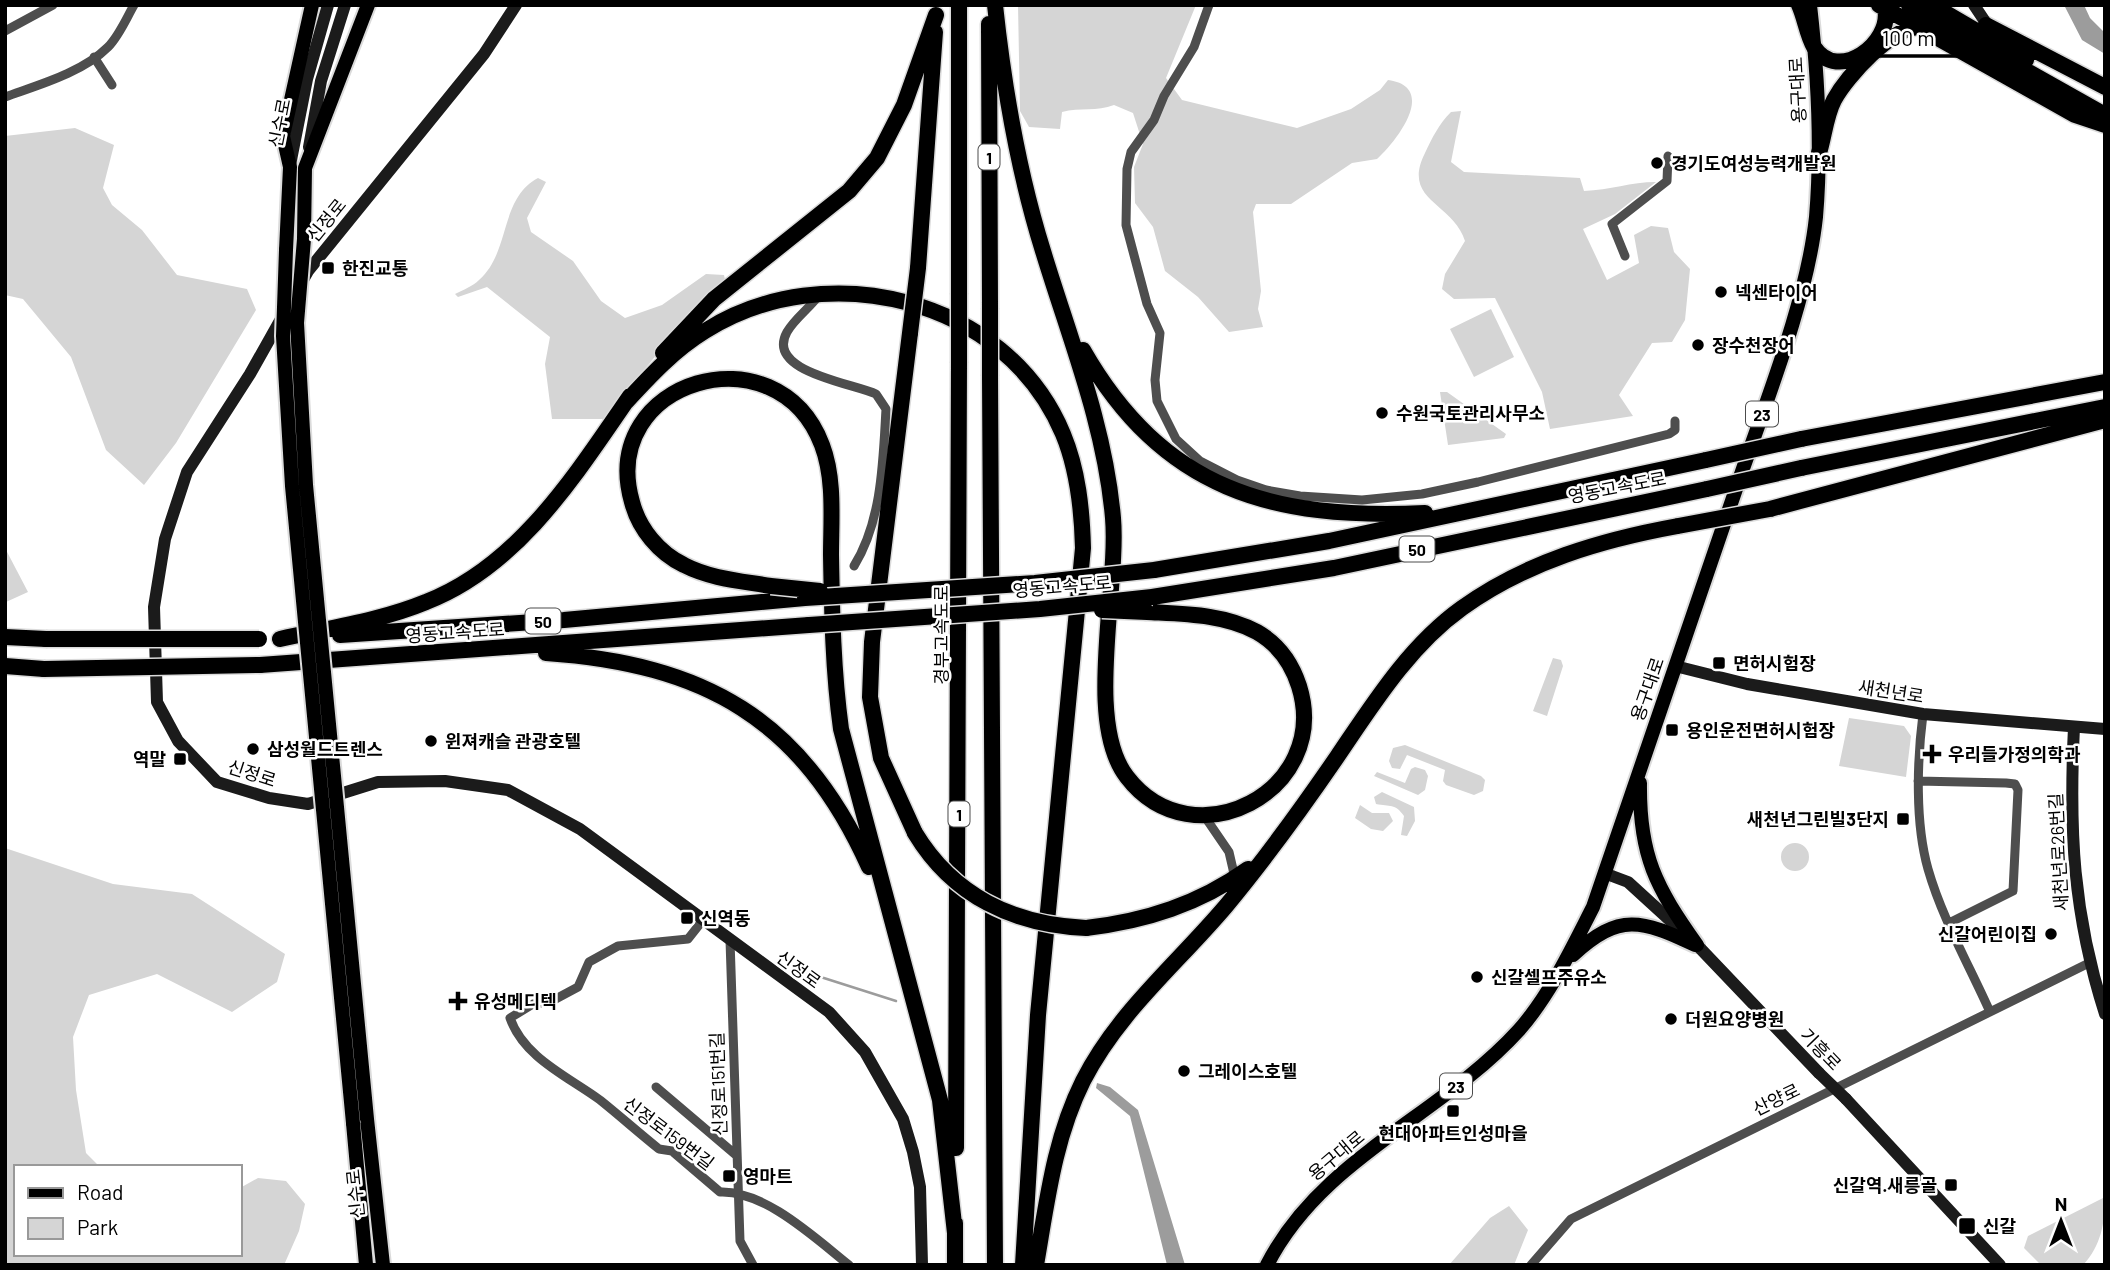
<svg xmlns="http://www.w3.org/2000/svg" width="2110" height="1270" font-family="Barlow,'Noto Sans KR',sans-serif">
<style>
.green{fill:#d5d5d5}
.water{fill:#9c9c9c}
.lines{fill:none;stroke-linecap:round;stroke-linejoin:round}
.stream{stroke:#9c9c9c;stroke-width:2.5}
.primary-casing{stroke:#dbdbdb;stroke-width:18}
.highway-casing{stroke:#dbdbdb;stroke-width:19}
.street{stroke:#4e4e4e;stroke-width:9}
.secondary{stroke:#1b1b1b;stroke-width:12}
.primary{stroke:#000;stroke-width:14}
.highway{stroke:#000;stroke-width:16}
.primary-bridge-casing{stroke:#dbdbdb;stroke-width:18;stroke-linecap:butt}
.highway-bridge-casing{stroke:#dbdbdb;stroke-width:19;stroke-linecap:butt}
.secondary-bridge{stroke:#1b1b1b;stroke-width:12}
.primary-bridge{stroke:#000;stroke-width:14}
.highway-bridge{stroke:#000;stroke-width:16}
.poi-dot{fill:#000;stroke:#fff;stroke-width:2.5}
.labels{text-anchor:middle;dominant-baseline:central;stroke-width:5;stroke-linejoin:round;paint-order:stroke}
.shield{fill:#fff;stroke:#4c4c4c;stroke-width:2}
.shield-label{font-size:16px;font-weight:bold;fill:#000}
.street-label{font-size:18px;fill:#000;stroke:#fff}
.poi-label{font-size:18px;font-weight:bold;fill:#000;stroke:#fff;text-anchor:start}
</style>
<rect width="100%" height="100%" fill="#fff"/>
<!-- green -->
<path class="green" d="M1018,5H1196L1166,78L1182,100L1297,128L1351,109L1380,90L1388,80C1439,87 1396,142 1377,159L1352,163L1291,204H1256L1253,212L1261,291L1258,309L1263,327L1229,332L1198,297L1165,271L1153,227L1135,203L1134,167L1143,144L1133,113L1114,105C1097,112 1080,107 1062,112L1060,129L1029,127L1020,111Z
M1461,111L1451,162L1464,172L1580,178L1584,191C1610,190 1631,182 1656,182L1615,214L1583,229L1607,280L1639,263L1634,235L1651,226L1668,228L1674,252L1690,269L1685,320L1672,342L1652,343L1619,395L1633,416L1550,429L1542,392L1495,298L1454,299L1442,289L1445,274L1465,241C1453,202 1401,201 1425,153C1432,138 1439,124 1451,112Z
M75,128L114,145L103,188L112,205L142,230L177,275L247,289L256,310L176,443L144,485L106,450L71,357L23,299L5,295V136Z
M538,178L546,182L527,218L531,232L573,261L601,301L625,318L662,305L706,274L724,275L726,284L665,344L605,419H552L545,364L550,337L487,287L458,297L455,294C463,290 473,286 479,280C511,252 499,199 538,178Z
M1491,309L1514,357L1474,377L1450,329Z
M1440,392H1447L1506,434L1504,438L1448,445Z
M5,548L28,592L6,602H5Z
M1553,658L1561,660L1563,666L1547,716L1533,711Z
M1849,718L1904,726L1911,736L1906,777L1839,766Z
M1405,745L1481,776L1485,780L1483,791L1474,795L1446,785L1443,781L1445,770L1407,755L1400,769L1392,768L1389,761L1393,748Z
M1415,767L1425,770L1428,776L1425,790L1418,795L1374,776L1377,772L1405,783L1411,769Z
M1382,792L1414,807L1415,821L1407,836L1401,835L1404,816C1395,803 1390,807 1376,804L1374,797Z
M1360,805L1372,813H1389L1393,821L1383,831L1371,829L1355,818Z
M1781 857a14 14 0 1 1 28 0a14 14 0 1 1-28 0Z
M5,848L113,884L192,894L285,954L277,982L232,1012L157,974L89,995L73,1037L76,1090L86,1153L100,1167H16V1254H240V1188L258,1178L286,1181L305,1204L299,1231L284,1265H5Z
M2105,1197C2105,1223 2101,1246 2083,1265H2041L2024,1248L2028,1236Z
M1509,1206L1528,1230L1514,1265H1449L1490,1218Z"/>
<!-- water -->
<path class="water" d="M2064,5H2084L2090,18L2105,33V54L2082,40Z
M1097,1083L1110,1087L1138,1110L1185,1265H1167L1130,1116L1096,1088Z"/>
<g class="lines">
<!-- stream -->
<path class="stream" d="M805,972L896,1001"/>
<defs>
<path id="primary" d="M304,239L305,168L368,5
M286,250L290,167L283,136L312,5
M1640,783C1639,856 1656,887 1697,945
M1573,955C1620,912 1641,920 1695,945
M367,1119L383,1265
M353,1123L366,1265
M1267,1265C1321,1158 1441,1116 1519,1030C1550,995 1572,948 1593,907C1641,766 1689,626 1737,486C1765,404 1807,301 1816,217C1822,146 1818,75 1810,5"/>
<path id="highway" d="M995,5C1004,89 1018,171 1043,251C1070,340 1105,425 1113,518C1119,588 1084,722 1127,777C1193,863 1332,791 1299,686C1292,664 1278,644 1257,632C1224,614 1184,614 1147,612
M1799,5C1805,18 1807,35 1814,47C1838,84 1893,43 1885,8
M1879,5L2075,115L2105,125
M1909,5L2105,115
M1932,5L2026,60
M989,24L990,308
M1986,25L2105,87
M1819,153C1824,137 1826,115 1834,100C1847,76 1892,27 1920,27
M918,268L935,32
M959,293V5
M910,333L872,642L870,697L881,758L915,833
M1083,350C1163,490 1272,520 1425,513
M663,353L714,299L849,191L877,158L904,105L936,15
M990,376L995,1265
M626,402C650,376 674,350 705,331C825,255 1006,297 1063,434C1078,470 1082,509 1083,548L1038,1015L1023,1265
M1801,439L2105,382
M1801,468L2105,407
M1770,509L2105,420
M1154,570L1329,541L1706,460
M771,586C742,581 711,579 684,565C659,553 639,529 632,502C597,380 777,327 822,445C835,479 831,520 831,555C832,614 833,671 841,729L940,1100L955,1233
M1152,597L1334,568L1707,489
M340,635L564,620L805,598
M5,637L46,639
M280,639C329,628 380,621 426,602C519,566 576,474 630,396
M546,653C704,664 802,718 869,867
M260,665L809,625
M5,666L44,669
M1086,928C1146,921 1199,904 1248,869
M956,1148L959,363
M955,1265V1223
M1036,1265C1047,1202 1054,1139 1083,1081C1118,1012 1177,964 1226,906C1266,858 1302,808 1337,757C1373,704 1409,646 1462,608C1526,562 1601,540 1678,526"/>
</defs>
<!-- primary casing -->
<use href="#primary" class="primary-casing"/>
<!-- highway casing -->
<use href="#highway" class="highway-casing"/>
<!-- street -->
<path class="street" d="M1209,5L1194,47L1164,96L1154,120L1131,152L1127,169L1126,225L1147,304L1160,333L1155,380L1157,401L1176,439L1200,461L1237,480L1266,490L1300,496L1362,500L1422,494L1478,482L1669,434L1675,430V421
M5,31L53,5
M94,57L112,85
M5,97C38,85 82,73 108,47C119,36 126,19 134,5
M1625,256L1612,224L1667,181L1668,156
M819,295C810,308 795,318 787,332C765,372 853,383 876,394L886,409C883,461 882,521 854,566
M1923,714C1917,761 1915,823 1928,869C1942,918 1969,965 1990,1012
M1918,781L2006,783L2015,784L2018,790L2013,891L1949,923
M1203,814L1229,852L1235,878
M703,920L688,939L618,946L589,962L578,987L550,1002L533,1004L510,1018C524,1058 569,1077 600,1100C620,1116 639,1133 659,1149L672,1151L720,1192C764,1190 815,1238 849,1265
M730,940L740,1241L753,1265
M656,1087L736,1155
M1531,1265L1571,1219L2089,963"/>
<!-- secondary -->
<path class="secondary" d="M516,5L484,54L308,271L250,374L187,472L165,539L154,607L157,702L178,741L217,782L269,798L308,804L378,782L445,781L508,790L580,829L829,1012L865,1052L903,1119L913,1152L920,1187L922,1265
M1974,5L1988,26
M309,147L321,81L345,5
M290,165L307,79L328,5
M1675,666L1747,684L1923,714L2105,729
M2074,727C2069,831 2073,914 2105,1014
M1604,873L1628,882L1697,945L1819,1073
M1846,1099L2000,1265"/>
<!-- primary -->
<use href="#primary" class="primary"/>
<!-- highway -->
<use href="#highway" class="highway"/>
<defs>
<path id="primary-bridge" d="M304,239L297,323L306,485L367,1119
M286,250L283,336L292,486L353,1123"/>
<path id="highway-bridge" d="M959,293V363
M990,308V376
M910,333L918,268
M1706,460L1801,439
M1707,489L1801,468
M1678,526L1770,509
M771,586L820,591
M805,598L1035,583L1154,570
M1102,610L1147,612
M809,625L1040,609L1152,597
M46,639H259
M44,669L260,665
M915,833C953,896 1014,925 1086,928"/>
</defs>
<!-- primary-bridge casing -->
<use href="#primary-bridge" class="primary-bridge-casing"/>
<!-- highway-bridge casing -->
<use href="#highway-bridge" class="highway-bridge-casing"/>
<!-- secondary-bridge -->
<path class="secondary-bridge" d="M1819,1073L1846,1099"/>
<!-- primary-bridge -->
<use href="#primary-bridge" class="primary-bridge"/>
<!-- highway-bridge -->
<use href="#highway-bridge" class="highway-bridge"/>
</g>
<!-- markers -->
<g class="poi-dot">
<circle cx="1657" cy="163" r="7"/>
<rect x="321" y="261" width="14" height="14" rx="3.5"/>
<circle cx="1721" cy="292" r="7"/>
<circle cx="1698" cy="345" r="7"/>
<circle cx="1382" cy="413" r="7"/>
<rect x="1712" y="656" width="14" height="14" rx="3.5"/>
<rect x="1665" y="723" width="14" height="14" rx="3.5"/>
<circle cx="431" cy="741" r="7"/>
<circle cx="253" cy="749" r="7"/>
<path d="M1928.5 743.5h7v7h7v7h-7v7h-7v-7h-7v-7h7z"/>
<rect x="173" y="752" width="14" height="14" rx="3.5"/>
<rect x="1896" y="812" width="14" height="14" rx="3.5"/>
<rect x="680" y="911" width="14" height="14" rx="3.5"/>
<circle cx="2051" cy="934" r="7"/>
<circle cx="1477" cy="977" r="7"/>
<path d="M454.5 990.5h7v7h7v7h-7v7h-7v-7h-7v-7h7z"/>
<circle cx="1671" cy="1019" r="7"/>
<circle cx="1184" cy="1071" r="7"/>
<rect x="1446" y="1104" width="14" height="14" rx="3.5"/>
<rect x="722" y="1169" width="14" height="14" rx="3.5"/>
<rect x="1944" y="1178" width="14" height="14" rx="3.5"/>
<rect x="1958" y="1217" width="18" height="18" rx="3.5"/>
</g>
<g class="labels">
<!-- shield labels -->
<g class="shield">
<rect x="978.5" y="144.5" width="21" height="25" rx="5"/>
<rect x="1746" y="401.5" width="32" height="25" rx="5"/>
<rect x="1399.5" y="536.5" width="35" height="25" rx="5"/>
<rect x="525.5" y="608.5" width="35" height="25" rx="5"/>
<rect x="948.5" y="801.5" width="21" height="25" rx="5"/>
<rect x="1440" y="1073.5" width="32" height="25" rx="5"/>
</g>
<g class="shield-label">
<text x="989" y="157">1</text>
<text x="1762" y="414">23</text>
<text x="1417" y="549">50</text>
<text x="543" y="621">50</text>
<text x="959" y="814">1</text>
<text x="1456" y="1086">23</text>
</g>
<!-- street labels -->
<g class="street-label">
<text transform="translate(1797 90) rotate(-93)">용구대로</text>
<text transform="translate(279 123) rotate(-79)">신수로</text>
<text transform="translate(326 220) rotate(-51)">신정로</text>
<text transform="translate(1617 487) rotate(-11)">영동고속도로</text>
<text transform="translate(1062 586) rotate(-5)">영동고속도로</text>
<text transform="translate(455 632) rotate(-4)">영동고속도로</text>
<text transform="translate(941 635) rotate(-90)">경부고속도로</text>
<text transform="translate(1647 689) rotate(-71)">용구대로</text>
<text transform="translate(1891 691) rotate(9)">새천년로</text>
<text transform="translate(252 773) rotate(18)">신정로</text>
<text transform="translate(2058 852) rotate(-93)">새천년로26번길</text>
<text transform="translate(799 969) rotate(36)">신정로</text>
<text transform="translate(1821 1049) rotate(46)">기흥로</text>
<text transform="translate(718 1084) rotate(-92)">신정로151번길</text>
<text transform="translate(1776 1099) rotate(-26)">산양로</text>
<text transform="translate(669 1133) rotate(37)">신정로159번길</text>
<text transform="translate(1336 1155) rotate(-40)">용구대로</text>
<text transform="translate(355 1194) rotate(-96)">신수로</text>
</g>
<!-- poi labels -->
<g class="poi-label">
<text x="1671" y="163">경기도여성능력개발원</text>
<text x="342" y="268">한진교통</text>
<text x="1735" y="292">넥센타이어</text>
<text x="1712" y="345">장수천장어</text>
<text x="1396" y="413">수원국토관리사무소</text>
<text x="1733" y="663">면허시험장</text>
<text x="1686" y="730">용인운전면허시험장</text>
<text x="445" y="741">윈져캐슬 관광호텔</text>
<text x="267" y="749">삼성월드트렌스</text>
<text x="1948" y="754">우리들가정의학과</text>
<text x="166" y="759" text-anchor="end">역말</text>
<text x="1889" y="819" text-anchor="end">새천년그린빌3단지</text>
<text x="701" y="918">신역동</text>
<text x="2037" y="934" text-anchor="end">신갈어린이집</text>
<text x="1491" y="977">신갈셀프주유소</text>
<text x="474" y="1001">유성메디텍</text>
<text x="1685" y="1019">더원요양병원</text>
<text x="1198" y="1071">그레이스호텔</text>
<text x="1453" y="1133" text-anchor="middle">현대아파트인성마을</text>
<text x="743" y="1176">영마트</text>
<text x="1937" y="1185" text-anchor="end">신갈역.새릉골</text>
<text x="1983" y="1226">신갈</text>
</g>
</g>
<!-- border -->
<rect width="2110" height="1270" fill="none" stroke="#000000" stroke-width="14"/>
<!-- legend -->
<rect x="14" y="1165" width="228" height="91" fill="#ffffff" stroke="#999999" stroke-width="2"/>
<rect x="28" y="1188" width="35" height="10" fill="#000000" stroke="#999999" stroke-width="2"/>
<text x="77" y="1200" font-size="21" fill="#000000">Road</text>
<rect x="28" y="1218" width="35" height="21" fill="#d5d5d5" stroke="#999999" stroke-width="2"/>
<text x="77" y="1235" font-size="21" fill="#000000">Park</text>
<!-- north arrow -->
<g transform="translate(2061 1221)" stroke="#ffffff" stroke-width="5" paint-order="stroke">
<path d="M0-5L12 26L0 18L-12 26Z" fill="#000000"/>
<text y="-10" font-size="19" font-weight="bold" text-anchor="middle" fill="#000000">N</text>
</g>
<!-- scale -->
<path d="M1872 46v10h145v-10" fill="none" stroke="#000000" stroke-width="3.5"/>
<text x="1882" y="46" font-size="21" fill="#000000" stroke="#ffffff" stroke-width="5" paint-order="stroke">100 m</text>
</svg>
